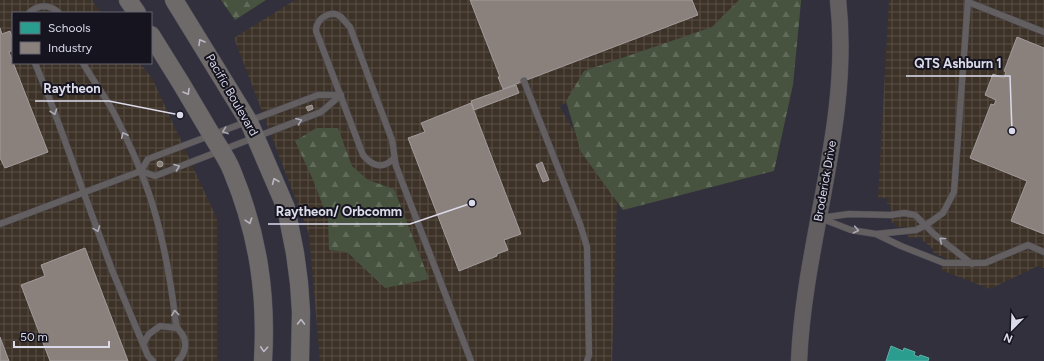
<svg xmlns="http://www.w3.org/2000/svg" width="1044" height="361" font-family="Figtree,sans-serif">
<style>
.industrial{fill:url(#industrial-grid)}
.forest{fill:url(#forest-firs)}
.schools{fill:#2a9d8f;stroke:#5fafaa}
.industry{fill:#8a817c;stroke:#a29c9d}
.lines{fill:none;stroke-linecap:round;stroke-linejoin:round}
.service-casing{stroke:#4d4c57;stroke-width:7}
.tertiary-casing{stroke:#4d4c57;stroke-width:17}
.secondary-casing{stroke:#4d4c57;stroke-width:19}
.service{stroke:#635f60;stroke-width:6}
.tertiary{stroke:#635f60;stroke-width:16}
.secondary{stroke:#6f6a6a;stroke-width:18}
.oneway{stroke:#bbb8c4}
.oneway2{stroke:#aba9b3}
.labels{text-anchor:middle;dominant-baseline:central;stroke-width:4;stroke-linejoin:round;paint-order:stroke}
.street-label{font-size:12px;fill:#dbdaea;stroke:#15141f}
.leader{fill:none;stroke:#dbdaea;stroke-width:1.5}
.callout-dot{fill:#dbdaea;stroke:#15141f;stroke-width:1.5}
.callout-label{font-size:13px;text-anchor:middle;font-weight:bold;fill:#dbdaea;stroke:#15141f;stroke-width:4;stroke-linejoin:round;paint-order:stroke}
</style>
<defs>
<pattern id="industrial-grid" width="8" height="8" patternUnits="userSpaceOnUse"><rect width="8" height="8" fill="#3d3227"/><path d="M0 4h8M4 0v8" fill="none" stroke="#584f46"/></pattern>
<pattern id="forest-firs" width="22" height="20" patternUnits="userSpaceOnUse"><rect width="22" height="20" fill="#47533e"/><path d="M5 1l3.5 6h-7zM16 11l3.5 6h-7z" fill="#616b5a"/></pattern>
</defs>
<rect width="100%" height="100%" fill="#31303c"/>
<!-- industrial -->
<path class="industrial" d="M0,0H92L101,13H13V63H140L153,80L217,219V361H0Z
M295,0H755L722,33L559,106L617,201L612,361H320L309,234L234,38Z
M889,0H1044V268L1038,266L990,289L941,270L945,258L933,253L934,250L919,237L909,239L907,227H895V223H892L890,204H887V198H878Z"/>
<!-- forest -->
<path class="forest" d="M221,0H266L235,20Z
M739,0H801V2L793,85L774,171L623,210L581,152L566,101L584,71L712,27Z
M316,128H338L352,166L368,180L394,189L429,279L385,288L347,252L329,250L328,220L314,182L295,141Z"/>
<!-- schools -->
<path class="schools" d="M891,346L903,351L904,348L915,352L914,355L919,357L920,355L929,358L928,361H886Z"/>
<!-- industry -->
<path class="industry" d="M470,0H692L698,15L503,89L498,77H500Z
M0,28L2,34L10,31L13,40V50L9,52L48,152L5,168L0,158Z
M1017,37L1044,48V234L1011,221L1027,181L970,158L991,104L994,105L996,100L985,95L993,74L1004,78L1006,72L1004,71Z
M516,85L519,93L474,110L471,101Z
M471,103L521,234L504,240L508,250L497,254V256L459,271L408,138L425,132L421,123Z
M312,105L313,109L308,111L306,107Z
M157 164a3 3 0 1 1 6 0a3 3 0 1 1-6 0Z
M542,162L549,180L543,182L536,165Z
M85,248L128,361H50L21,285L45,276L41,265Z
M0,337L9,361H0Z"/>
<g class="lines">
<defs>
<path id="service" d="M968,2L1044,32
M29,13C38,4 50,4 59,13
M35,63L50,100L112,270L148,356L153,361
M83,63C93,81 106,97 115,115C124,133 133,151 140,170C160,217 170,273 176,324C177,329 179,330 182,334C188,343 185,354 178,361
M524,81L580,224L587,247L589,355L587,361
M394,158C383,170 372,166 363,155L318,36C317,34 316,32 316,30C317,18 331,9 341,17C344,20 347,24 350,27L392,140C394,149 394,157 396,166L471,361
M141,171L155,176L321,112L341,95
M820,218L851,230L876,234L901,246L944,263H985L1028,245L1044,252
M820,218L849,214L891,215L904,213L915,215L934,234L972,264
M0,224L141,171L148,159L318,95H341
M876,234L916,230L926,225L943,213L954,192L968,0
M143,344L149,334L160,326L177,328"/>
<path id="tertiary" d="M799,361C804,240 852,122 838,0"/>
<path id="secondary" d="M128,0L137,13
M174,0L249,122L286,208L295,253L299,283L301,312L300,361
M151,35C172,68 192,101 211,134C218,146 227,158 232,171C258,234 267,293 263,361"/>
</defs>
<!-- service casing -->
<use href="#service" class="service-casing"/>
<!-- tertiary casing -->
<use href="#tertiary" class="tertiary-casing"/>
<!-- secondary casing -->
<use href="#secondary" class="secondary-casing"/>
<!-- service -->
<use href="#service" class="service"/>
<!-- tertiary -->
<use href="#tertiary" class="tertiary"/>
<!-- secondary -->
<use href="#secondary" class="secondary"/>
</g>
<!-- one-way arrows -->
<defs><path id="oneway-chevron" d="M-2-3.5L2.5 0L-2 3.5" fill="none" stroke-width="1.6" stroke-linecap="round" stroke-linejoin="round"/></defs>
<g class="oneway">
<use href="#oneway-chevron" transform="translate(201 42) rotate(-121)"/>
<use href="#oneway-chevron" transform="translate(187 92) rotate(60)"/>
<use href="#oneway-chevron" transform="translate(275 181) rotate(-112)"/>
<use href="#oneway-chevron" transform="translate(249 221) rotate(72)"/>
<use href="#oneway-chevron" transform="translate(301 322) rotate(-89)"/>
<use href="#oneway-chevron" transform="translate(264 349) rotate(93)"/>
</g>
<g class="oneway2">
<use href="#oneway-chevron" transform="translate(54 112) rotate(71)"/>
<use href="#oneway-chevron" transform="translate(299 121) rotate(-21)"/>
<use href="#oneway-chevron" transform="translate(225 131) rotate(160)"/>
<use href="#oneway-chevron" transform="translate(124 135) rotate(-115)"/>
<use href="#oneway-chevron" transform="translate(177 167) rotate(-21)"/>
<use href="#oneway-chevron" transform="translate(97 229) rotate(70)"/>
<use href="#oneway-chevron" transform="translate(856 230) rotate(12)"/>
<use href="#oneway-chevron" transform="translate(942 240) rotate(-141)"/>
<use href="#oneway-chevron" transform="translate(175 313) rotate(-97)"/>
</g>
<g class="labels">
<!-- street labels -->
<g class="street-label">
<text transform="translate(232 95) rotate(60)">Pacific Boulevard</text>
<text transform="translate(825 181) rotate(-80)">Broderick Drive</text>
</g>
</g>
<!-- callouts -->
<path class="leader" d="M1012 131L1010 76H906M180 115L109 101H35M472 203L410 224H268"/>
<g class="callout-dot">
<circle cx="1012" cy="131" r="4"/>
<circle cx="180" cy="115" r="4"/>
<circle cx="472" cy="203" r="4"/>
</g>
<g class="callout-label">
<text x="958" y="68">QTS Ashburn 1</text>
<text x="72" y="93">Raytheon</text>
<text x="339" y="216">Raytheon/ Orbcomm</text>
</g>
<!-- legend -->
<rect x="12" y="12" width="140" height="52" fill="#15141f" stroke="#646370"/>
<rect x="20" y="22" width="20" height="12" fill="#2a9d8f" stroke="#646370"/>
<text x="48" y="32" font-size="12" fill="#dbdaea">Schools</text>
<rect x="20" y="42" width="20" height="12" fill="#8a817c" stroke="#646370"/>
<text x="48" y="52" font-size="12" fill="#dbdaea">Industry</text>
<!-- north arrow -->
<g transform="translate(1012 329) rotate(203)" stroke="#15141f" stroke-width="3" paint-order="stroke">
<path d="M0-3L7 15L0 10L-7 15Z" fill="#dbdaea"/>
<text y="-6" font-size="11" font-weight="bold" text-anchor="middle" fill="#dbdaea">N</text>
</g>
<!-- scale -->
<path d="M14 341v6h95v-6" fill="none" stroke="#dbdaea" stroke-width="2"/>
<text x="20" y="341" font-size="12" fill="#dbdaea" stroke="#15141f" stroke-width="3" paint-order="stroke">50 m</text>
</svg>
